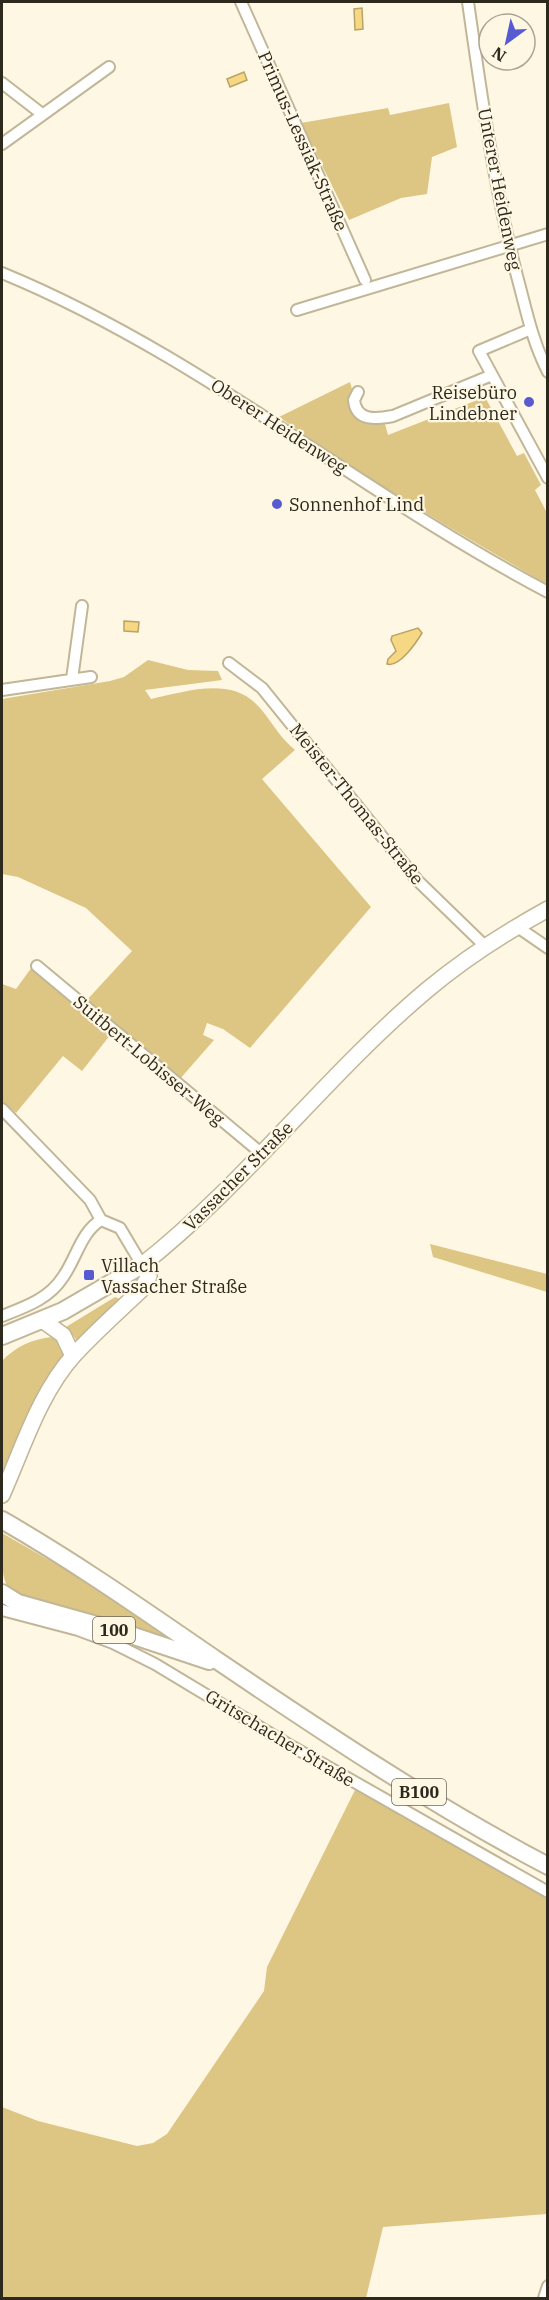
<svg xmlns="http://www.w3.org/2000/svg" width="549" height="2300" font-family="'IBM Plex Serif',serif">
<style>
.green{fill:#ddc583}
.water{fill:#f6d783;stroke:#baa364;stroke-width:1.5}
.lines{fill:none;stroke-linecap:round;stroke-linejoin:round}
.street-casing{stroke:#c1b697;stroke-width:14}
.secondary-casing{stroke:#c1b697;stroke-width:18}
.primary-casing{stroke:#c1b697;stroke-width:20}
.street{stroke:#fff;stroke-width:10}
.secondary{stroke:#fff;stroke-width:15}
.primary{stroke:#fff;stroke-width:16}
.poi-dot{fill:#585ad1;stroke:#fef7e4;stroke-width:2}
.labels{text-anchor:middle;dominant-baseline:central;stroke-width:4.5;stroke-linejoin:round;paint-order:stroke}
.shield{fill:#fef7e4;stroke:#6c6759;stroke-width:1.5}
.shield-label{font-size:16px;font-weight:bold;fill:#2e291d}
.street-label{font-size:18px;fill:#2e291d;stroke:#fef7e4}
.poi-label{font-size:18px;fill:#2e291d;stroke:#fef7e4;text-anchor:start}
</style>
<rect width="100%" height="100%" fill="#fef7e4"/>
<!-- green -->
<path class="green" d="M449,103L457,147L432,157L427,194L401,198L349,220L301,123L388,108L390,115Z
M350,382L352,389L349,396L353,415L365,423L385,424L388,435L485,397L517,456L524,453L541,485L535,490L547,513V581L545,583C454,531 364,477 279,417Z
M148,660L188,670L218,671L222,680L145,690L151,699C186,692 232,675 260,708C272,722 280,738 295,750L262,779L371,907L250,1048L223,1029L207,1023L203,1035L214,1040L179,1080L86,1001L132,951L86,908L18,877L2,874V699L110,681L124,677Z
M32,967L111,1034L82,1071L63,1056L16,1113L2,1101V984L16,989Z
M430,1244L547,1274V1292L433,1257Z
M115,1297L120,1299L118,1304L78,1342L66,1327Z
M52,1337C61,1341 65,1346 64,1356L31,1409L2,1477V1361C15,1347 32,1339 52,1337Z
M2,1533L106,1593L184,1647C149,1636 29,1607 8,1587C0,1576 2,1548 2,1533Z
M356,1788L547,1898V2214L383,2227L366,2298H2V2107L38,2121L137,2146L153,2143L167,2134L264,1991L267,1967Z"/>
<!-- water -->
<path class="water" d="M362,8L363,29L355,30L354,9Z
M244,72L247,80L230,87L227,79Z
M124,621L139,622L138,632L124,631Z
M418,628L422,633C416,643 399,668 387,664L388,659L396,651L391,640L392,636Z"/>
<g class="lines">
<defs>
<path id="street" d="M241,2L365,280
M468,2C481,94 494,186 517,276C526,309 532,341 548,372
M2,83L42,114
M2,144L109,67
M2,273C199,354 361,494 548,592
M297,310L548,234
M531,329L479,351L548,478
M358,392L354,400C356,422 377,419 393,416L492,375
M229,663L262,688L417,880L486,947
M72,679L82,606
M2,690L91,677
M516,926L548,948
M37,966L261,1153
M2,1109L90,1200L101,1220
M101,1220L120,1228L142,1265
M2,1316C25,1307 49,1299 63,1277C76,1259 81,1232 101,1220
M2,1610L78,1630L113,1643L155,1664L286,1743L548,1892
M544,2298L548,2286"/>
<path id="secondary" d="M42,1320L63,1335L73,1356
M2,1495C23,1448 39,1394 74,1355C95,1332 119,1311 141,1290L149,1276L142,1265C246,1183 326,1075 427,990C464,959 506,932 548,909"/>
<path id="primary" d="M2,1336L63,1311L142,1265
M2,1520C75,1562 145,1611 215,1659C323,1732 432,1805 548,1866
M2,1593L18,1603L125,1633L209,1661"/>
</defs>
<!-- street casing -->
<use href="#street" class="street-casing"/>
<!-- secondary casing -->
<use href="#secondary" class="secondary-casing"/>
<!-- primary casing -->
<use href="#primary" class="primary-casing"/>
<!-- street -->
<use href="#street" class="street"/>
<!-- secondary -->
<use href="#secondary" class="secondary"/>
<!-- primary -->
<use href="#primary" class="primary"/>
</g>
<!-- markers -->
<g class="poi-dot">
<circle cx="529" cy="402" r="6"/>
<circle cx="277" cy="504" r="6"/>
<rect x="83" y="1269" width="12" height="12" rx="3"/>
</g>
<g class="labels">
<!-- shield labels -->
<g class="shield">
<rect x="93" y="1617" width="42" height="26" rx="4.5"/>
<rect x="392" y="1779" width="54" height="26" rx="4.5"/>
</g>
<g class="shield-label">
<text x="114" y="1630">100</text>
<text x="419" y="1792">B100</text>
</g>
<!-- street labels -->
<g class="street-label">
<text transform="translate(303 141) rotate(66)">Primus-Lessiak-Straße</text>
<text transform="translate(500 189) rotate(79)">Unterer Heidenweg</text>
<text transform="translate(279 426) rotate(33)">Oberer Heidenweg</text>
<text transform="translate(357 804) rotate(51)">Meister-Thomas-Straße</text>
<text transform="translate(149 1060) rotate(40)">Suitbert-Lobisser-Weg</text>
<text transform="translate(238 1176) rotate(-45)">Vassacher Straße</text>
<text transform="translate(280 1738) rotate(31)">Gritschacher Straße</text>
</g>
<!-- poi labels -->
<g class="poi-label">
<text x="517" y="392" text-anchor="end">Reisebüro<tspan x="517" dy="21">Lindebner</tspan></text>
<text x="289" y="504">Sonnenhof Lind</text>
<text x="101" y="1265">Villach<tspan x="101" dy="21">Vassacher Straße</tspan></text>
</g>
</g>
<!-- border -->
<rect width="549" height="2300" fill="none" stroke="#2e291d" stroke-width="6"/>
<!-- north arrow -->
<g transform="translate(507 42) rotate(213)"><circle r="28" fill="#fef7e4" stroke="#aba594" stroke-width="1.5"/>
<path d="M0-4.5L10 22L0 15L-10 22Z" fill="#585ad1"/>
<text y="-9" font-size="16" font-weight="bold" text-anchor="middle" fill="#2e291d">N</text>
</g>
</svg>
